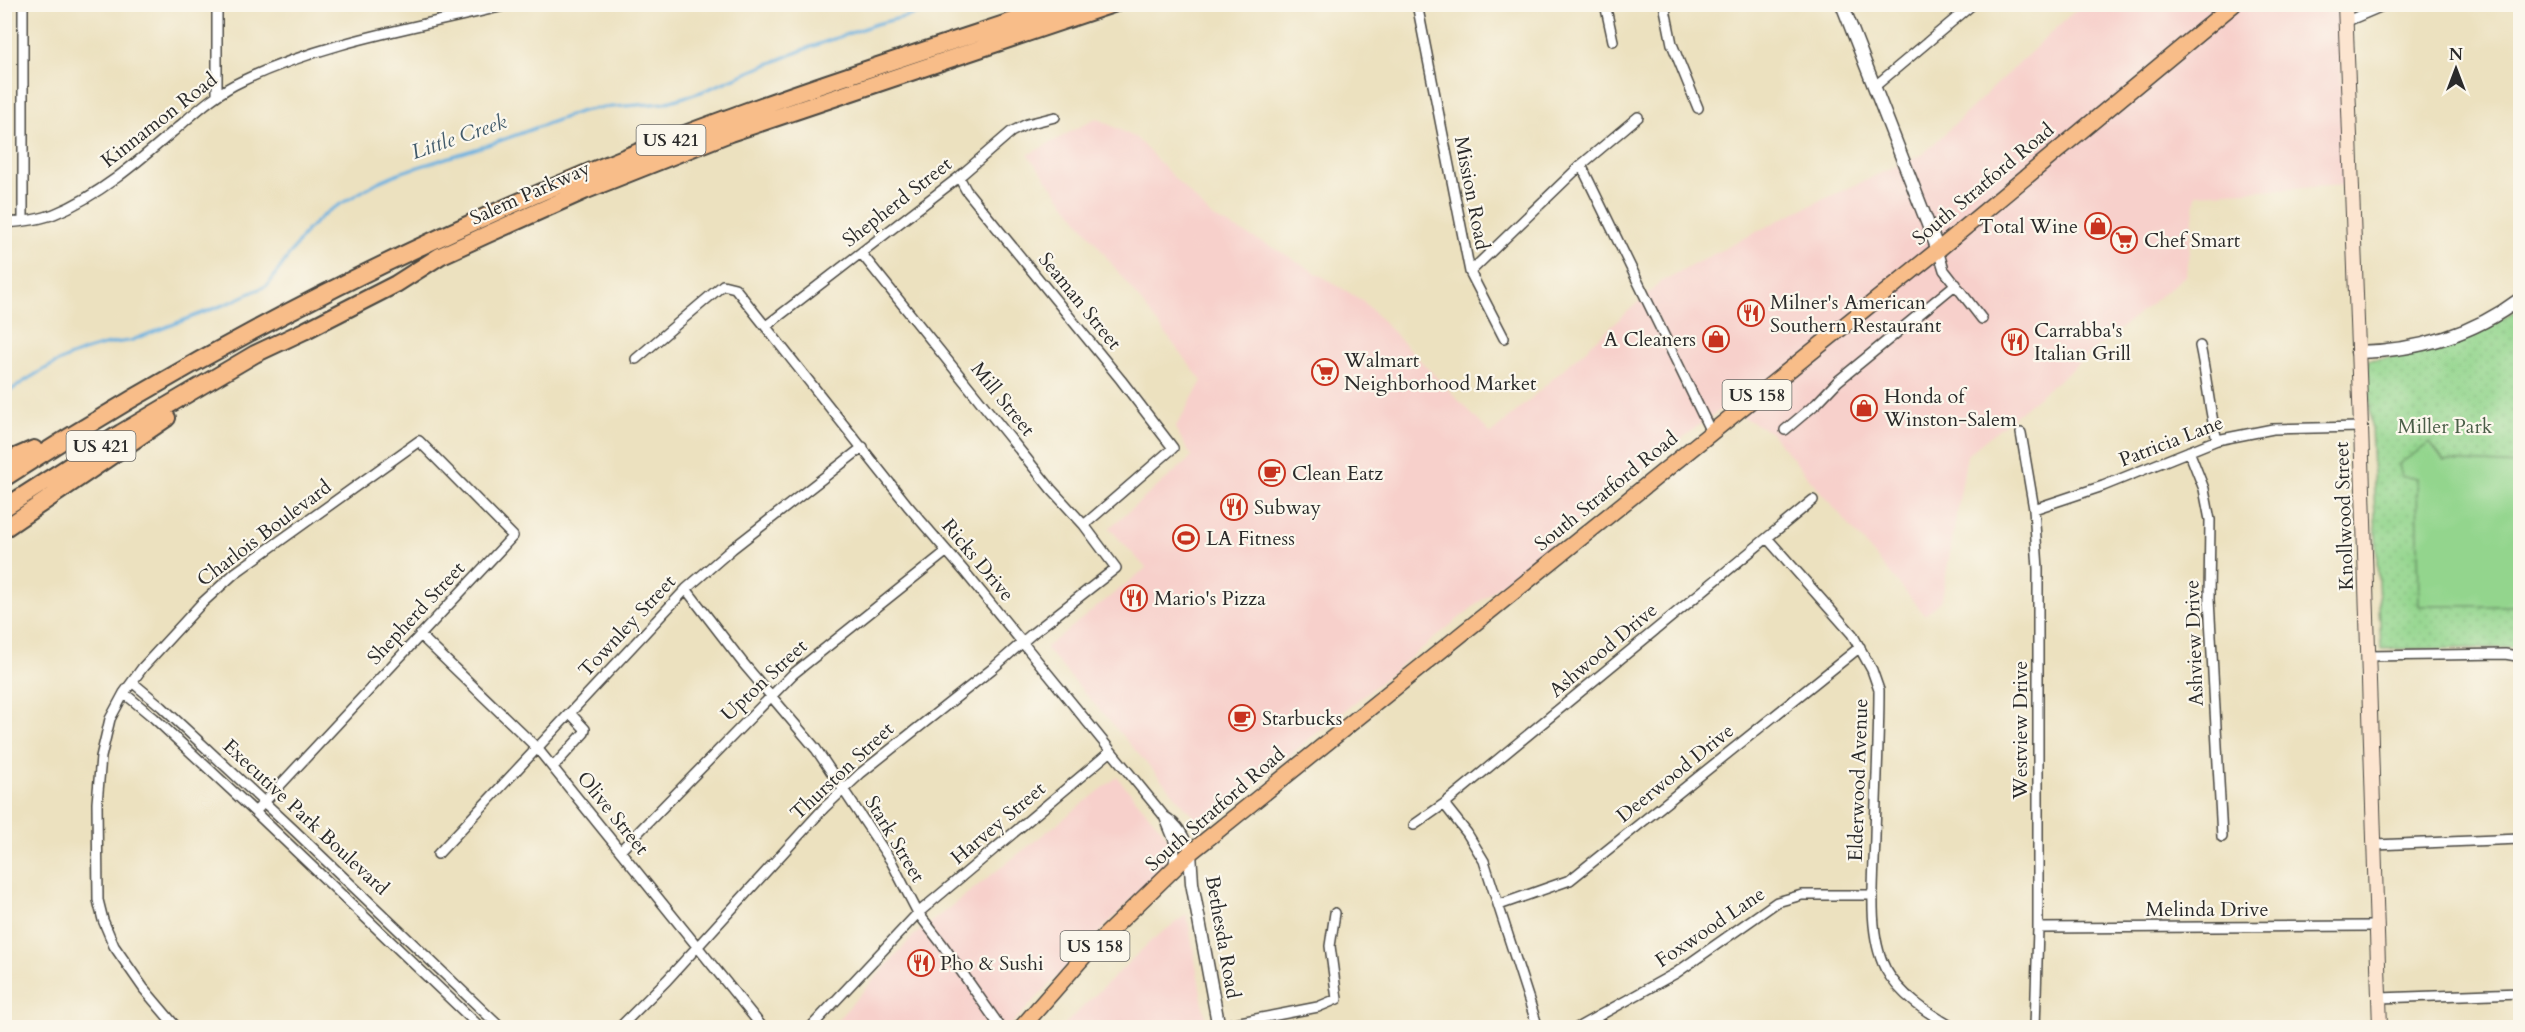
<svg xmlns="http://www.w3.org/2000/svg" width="2525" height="1032" font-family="Cardo,serif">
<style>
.built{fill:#f7d0cb}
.park{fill:url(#park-dots);stroke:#5f805c;stroke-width:1.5}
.pitch{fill:#93d58d;stroke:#5f805c;stroke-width:1.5}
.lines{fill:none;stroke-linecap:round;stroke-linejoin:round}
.stream{stroke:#69b0e0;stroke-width:3}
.minor-casing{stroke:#484641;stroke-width:12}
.tertiary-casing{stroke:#484641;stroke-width:15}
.secondary-casing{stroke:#484641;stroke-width:16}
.primary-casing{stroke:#484641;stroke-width:18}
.motorway-casing{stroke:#484641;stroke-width:20}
.minor{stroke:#fff;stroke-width:9}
.tertiary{stroke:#fff;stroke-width:12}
.secondary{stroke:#fce5d0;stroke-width:14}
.primary{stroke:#f8bd89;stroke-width:15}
.motorway{stroke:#f8bd89;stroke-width:16}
.labels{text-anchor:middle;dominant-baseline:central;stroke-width:4.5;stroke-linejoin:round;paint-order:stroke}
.shield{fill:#fbf7ec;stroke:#696865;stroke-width:1.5}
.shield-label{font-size:18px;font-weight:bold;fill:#2b2b2b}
.street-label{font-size:20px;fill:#2b2b2b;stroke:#fbf7ec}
.poi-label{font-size:20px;fill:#2b2b2b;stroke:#fbf7ec;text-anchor:start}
.park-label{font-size:20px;fill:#4a5e48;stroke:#fbf7ec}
.water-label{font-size:21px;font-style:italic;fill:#415a6a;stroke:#fbf7ec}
</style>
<defs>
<pattern id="park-dots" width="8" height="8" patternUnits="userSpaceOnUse" patternTransform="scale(1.5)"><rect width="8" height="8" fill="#93d58d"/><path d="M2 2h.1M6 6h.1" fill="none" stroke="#7fb77a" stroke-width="1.8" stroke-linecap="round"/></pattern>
</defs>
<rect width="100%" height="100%" fill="#fbf7ec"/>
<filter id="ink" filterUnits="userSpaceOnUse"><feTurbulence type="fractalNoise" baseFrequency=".0167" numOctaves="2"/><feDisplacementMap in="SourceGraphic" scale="12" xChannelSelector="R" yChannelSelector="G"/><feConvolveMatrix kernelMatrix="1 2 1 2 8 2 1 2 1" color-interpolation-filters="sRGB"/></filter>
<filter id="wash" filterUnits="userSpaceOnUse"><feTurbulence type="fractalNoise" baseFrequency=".008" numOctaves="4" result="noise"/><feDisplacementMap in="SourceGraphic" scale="24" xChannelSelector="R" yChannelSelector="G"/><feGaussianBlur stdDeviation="1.35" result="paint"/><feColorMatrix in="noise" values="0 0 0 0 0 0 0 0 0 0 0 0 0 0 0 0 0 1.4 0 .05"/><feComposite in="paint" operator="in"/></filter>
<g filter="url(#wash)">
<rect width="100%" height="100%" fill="#ece1bf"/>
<!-- built -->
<path class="built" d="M2085,5H2353L2339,11L2346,185L2196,194L2186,275L1967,455L1942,599L1925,615L1770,432L1724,407L1686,435L1202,826L1045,648L1146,568L1109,528L1192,457L1175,428L1202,381L1028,155L1096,118L1136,138L1212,217L1278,250L1363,301L1491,434L1662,281L1787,216L1923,154L2071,14Z
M1117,777L1179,850L1009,1027L830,1028L913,936Z
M1187,914L1207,1027H1062L1152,940Z"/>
<!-- park -->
<path class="park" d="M2520,307V648L2381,649L2368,360C2424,355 2474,340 2520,307Z"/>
<!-- pitch -->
<path class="pitch" d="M2430,443L2444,461L2520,465V606H2419L2417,478L2402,477L2399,464Z"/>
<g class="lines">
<!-- stream -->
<path class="stream" d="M4,395C40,369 85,344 130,341L231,302L268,285L307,230L327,212L378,182L399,173L494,143L582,111L599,108L664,103L701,92L805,49L876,24L916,14L972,4"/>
</g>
</g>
<g filter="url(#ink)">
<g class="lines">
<defs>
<path id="minor" d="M23,4V221
M217,4V93
M1417,4L1470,272L1504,338
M1605,4L1613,41
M1664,4L1672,44L1698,108
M2345,22L2387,4
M1874,87L1973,4
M1581,165L1711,432
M959,177L966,190L1121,380L1173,448L1084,525
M4,223C20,222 39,220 54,214C99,196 140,160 176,129C198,110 216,93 242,81C328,40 420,27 512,4
M1938,250L1944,270L1982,319
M1470,272L1581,165L1638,117
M766,326L959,177L1011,132L1027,124L1055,117
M2200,346C2207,378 2209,409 2217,440
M636,359L723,285L735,288L908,506L964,571L1164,816C1179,825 1185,837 1190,853
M1785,430L1817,403L1838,381L1956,284
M2021,433L2034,509L2038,569V928L2035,1028
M2189,451L2204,489L2210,520L2209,599L2222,837
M2034,509L2103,486L2217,440L2273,429L2361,427
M1767,538L1852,634L1872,670L1879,690C1879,739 1876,788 1875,837C1874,877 1867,932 1885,968C1900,996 1928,1013 1954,1028
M686,589L743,663L816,749L891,861L918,913L942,944L1001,1028
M420,635L537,748L763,1028
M2368,656L2505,654L2517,656L2520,660
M132,682L162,707L295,831L501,1028
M124,693L154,718L255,812L481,1028
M553,767L584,733L585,729L570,713
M1444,804L1467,833L1484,861L1538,1028
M1164,816L1175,843L1174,868
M1414,825L1444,804L1813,500
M2375,845L2520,839
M620,851L793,674L947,551
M438,854L686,589L732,549L863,447
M1499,905L1570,880L1860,647
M2038,928L2376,926
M2379,998L2520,993
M1214,1027L1318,1007L1337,999L1330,946L1335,913
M177,1028L144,989L114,946L103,920L98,900L97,803L101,757L110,719L124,693L143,667L201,604L235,573L419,441L513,536L255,812
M619,1028L667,980L824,808L861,773L992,669L1033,633L1116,568L1084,525L1051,489L861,253
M810,1028L918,913L1110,752
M1577,1028L1676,973L1777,902L1802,895H1873"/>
<path id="tertiary" d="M1842,4L1938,250
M2357,352C2417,351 2472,335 2520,299
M1190,853L1192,883L1219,1028"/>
<path id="secondary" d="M2345,4L2361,427L2380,1028"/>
<path id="primary" d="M1021,1028L1085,955L1190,853L1938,250L2234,4"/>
<path id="motorway" d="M4,462L34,449
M4,478C215,341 443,227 677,137C805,88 936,47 1065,4
M4,508L121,433L255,354L304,331L396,284L440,256L488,234L584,191L730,133L1113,4
M4,529L167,418"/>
</defs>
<!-- minor casing -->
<use href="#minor" class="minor-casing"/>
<!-- tertiary casing -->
<use href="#tertiary" class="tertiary-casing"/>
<!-- secondary casing -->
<use href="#secondary" class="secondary-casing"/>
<!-- primary casing -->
<use href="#primary" class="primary-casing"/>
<!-- motorway casing -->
<use href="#motorway" class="motorway-casing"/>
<!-- minor -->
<use href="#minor" class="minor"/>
<!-- tertiary -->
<use href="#tertiary" class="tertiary"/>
<!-- secondary -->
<use href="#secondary" class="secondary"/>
<!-- primary -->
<use href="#primary" class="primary"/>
<!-- motorway -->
<use href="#motorway" class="motorway"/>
</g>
</g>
<!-- icons -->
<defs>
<symbol id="shop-ring" viewBox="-11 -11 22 22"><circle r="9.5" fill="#fbf7ec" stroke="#c8321e" stroke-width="1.5"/><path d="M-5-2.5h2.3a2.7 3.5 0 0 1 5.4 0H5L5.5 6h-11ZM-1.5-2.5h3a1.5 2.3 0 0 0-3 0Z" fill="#c8321e"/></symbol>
<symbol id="supermarket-ring" viewBox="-11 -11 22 22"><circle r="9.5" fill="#fbf7ec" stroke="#c8321e" stroke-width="1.5"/><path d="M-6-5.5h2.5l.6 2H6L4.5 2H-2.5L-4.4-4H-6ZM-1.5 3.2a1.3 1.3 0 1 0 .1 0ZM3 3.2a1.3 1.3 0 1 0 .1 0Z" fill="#c8321e"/></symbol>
<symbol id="restaurant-ring" viewBox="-11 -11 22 22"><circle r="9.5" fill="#fbf7ec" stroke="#c8321e" stroke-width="1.5"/><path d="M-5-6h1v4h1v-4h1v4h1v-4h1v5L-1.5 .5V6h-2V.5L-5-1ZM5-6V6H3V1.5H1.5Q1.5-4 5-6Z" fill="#c8321e"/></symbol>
<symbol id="cafe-ring" viewBox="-11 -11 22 22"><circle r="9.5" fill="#fbf7ec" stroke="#c8321e" stroke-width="1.5"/><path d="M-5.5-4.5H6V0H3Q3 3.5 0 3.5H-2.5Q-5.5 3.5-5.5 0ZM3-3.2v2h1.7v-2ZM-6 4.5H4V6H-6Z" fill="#c8321e"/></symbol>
<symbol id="stadium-ring" viewBox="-11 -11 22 22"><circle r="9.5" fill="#fbf7ec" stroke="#c8321e" stroke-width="1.5"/><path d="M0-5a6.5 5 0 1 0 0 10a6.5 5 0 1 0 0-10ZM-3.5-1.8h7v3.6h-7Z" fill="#c8321e"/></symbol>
</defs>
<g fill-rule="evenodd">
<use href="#shop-ring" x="2083" y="211" width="30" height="30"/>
<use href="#supermarket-ring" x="2109" y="225" width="30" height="30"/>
<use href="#restaurant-ring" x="1736" y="298" width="30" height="30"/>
<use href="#shop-ring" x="1701" y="324" width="30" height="30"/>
<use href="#restaurant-ring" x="2000" y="327" width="30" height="30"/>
<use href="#supermarket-ring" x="1310" y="357" width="30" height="30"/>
<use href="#shop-ring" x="1849" y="393" width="30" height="30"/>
<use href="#cafe-ring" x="1257" y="458" width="30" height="30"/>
<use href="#restaurant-ring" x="1219" y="492" width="30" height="30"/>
<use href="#stadium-ring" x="1171" y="523" width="30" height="30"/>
<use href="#restaurant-ring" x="1119" y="583" width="30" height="30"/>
<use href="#cafe-ring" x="1227" y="703" width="30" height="30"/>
<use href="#restaurant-ring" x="906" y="948" width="30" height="30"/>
</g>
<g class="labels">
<!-- shield labels -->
<g class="shield">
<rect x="636.5" y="125" width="69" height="30" rx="4.5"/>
<rect x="1722.5" y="380" width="69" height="30" rx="4.5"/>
<rect x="66.5" y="431" width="69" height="30" rx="4.5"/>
<rect x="1060.5" y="931" width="69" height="30" rx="4.5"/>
</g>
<g class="shield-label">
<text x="671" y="140">US 421</text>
<text x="1757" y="395">US 158</text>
<text x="101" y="446">US 421</text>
<text x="1095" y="946">US 158</text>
</g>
<!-- street labels -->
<g class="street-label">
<text transform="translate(159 120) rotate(-38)">Kinnamon Road</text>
<text transform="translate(1983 184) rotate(-40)">South Stratford Road</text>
<text transform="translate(530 193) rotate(-24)">Salem Parkway</text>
<text transform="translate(1472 193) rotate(79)">Mission Road</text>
<text transform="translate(897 202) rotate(-38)">Shepherd Street</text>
<text transform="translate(1080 301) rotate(51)">Seaman Street</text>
<text transform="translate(1003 399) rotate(51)">Mill Street</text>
<text transform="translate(2171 441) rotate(-21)">Patricia Lane</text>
<text transform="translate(1606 491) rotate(-39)">South Stratford Road</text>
<text transform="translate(2344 516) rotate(-92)">Knollwood Street</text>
<text transform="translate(264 533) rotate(-37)">Charlois Boulevard</text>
<text transform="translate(978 560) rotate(50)">Ricks Drive</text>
<text transform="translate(416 613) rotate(-47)">Shepherd Street</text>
<text transform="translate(627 626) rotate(-47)">Townley Street</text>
<text transform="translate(2194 643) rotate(-92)">Ashview Drive</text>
<text transform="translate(1603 650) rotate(-40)">Ashwood Drive</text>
<text transform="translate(764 680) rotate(-43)">Upton Street</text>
<text transform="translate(2020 730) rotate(-90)">Westview Drive</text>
<text transform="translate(842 771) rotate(-43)">Thurston Street</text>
<text transform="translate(1675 773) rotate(-39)">Deerwood Drive</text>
<text transform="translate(1858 780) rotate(-88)">Elderwood Avenue</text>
<text transform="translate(1215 809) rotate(-41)">South Stratford Road</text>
<text transform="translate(613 813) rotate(51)">Olive Street</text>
<text transform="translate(306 817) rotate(43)">Executive Park Boulevard</text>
<text transform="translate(998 823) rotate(-40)">Harvey Street</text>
<text transform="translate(895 839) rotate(59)">Stark Street</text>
<text x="2207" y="909">Melinda Drive</text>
<text transform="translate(1710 927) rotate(-34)">Foxwood Lane</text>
<text transform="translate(1223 937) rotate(80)">Bethesda Road</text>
</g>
<!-- poi labels -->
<g class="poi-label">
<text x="2078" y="226" text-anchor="end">Total Wine</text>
<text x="2144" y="240">Chef Smart</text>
<text x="1770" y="302">Milner's American<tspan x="1770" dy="23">Southern Restaurant</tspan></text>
<text x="2034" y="330">Carrabba's<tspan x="2034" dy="23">Italian Grill</tspan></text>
<text x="1696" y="339" text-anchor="end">A Cleaners</text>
<text x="1344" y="360">Walmart<tspan x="1344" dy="23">Neighborhood Market</tspan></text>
<text x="1884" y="396">Honda of<tspan x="1884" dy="23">Winston-Salem</tspan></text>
<text x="1292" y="473">Clean Eatz</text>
<text x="1254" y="507">Subway</text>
<text x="1206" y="538">LA Fitness</text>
<text x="1154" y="598">Mario's Pizza</text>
<text x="1262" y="718">Starbucks</text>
<text x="940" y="963">Pho &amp; Sushi</text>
</g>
<!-- park labels -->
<g class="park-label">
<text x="2445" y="426">Miller Park</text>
</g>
<!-- water labels -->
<g class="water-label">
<text transform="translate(459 137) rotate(-19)">Little Creek</text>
</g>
</g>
<!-- margin -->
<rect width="2525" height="1032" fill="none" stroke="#fbf7ec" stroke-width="24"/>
<!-- north arrow -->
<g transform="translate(2456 69)" stroke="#fbf7ec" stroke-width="4.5" paint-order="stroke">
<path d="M0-4.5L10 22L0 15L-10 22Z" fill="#2b2b2b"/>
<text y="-9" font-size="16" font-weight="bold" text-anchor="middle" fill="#2b2b2b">N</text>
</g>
</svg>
